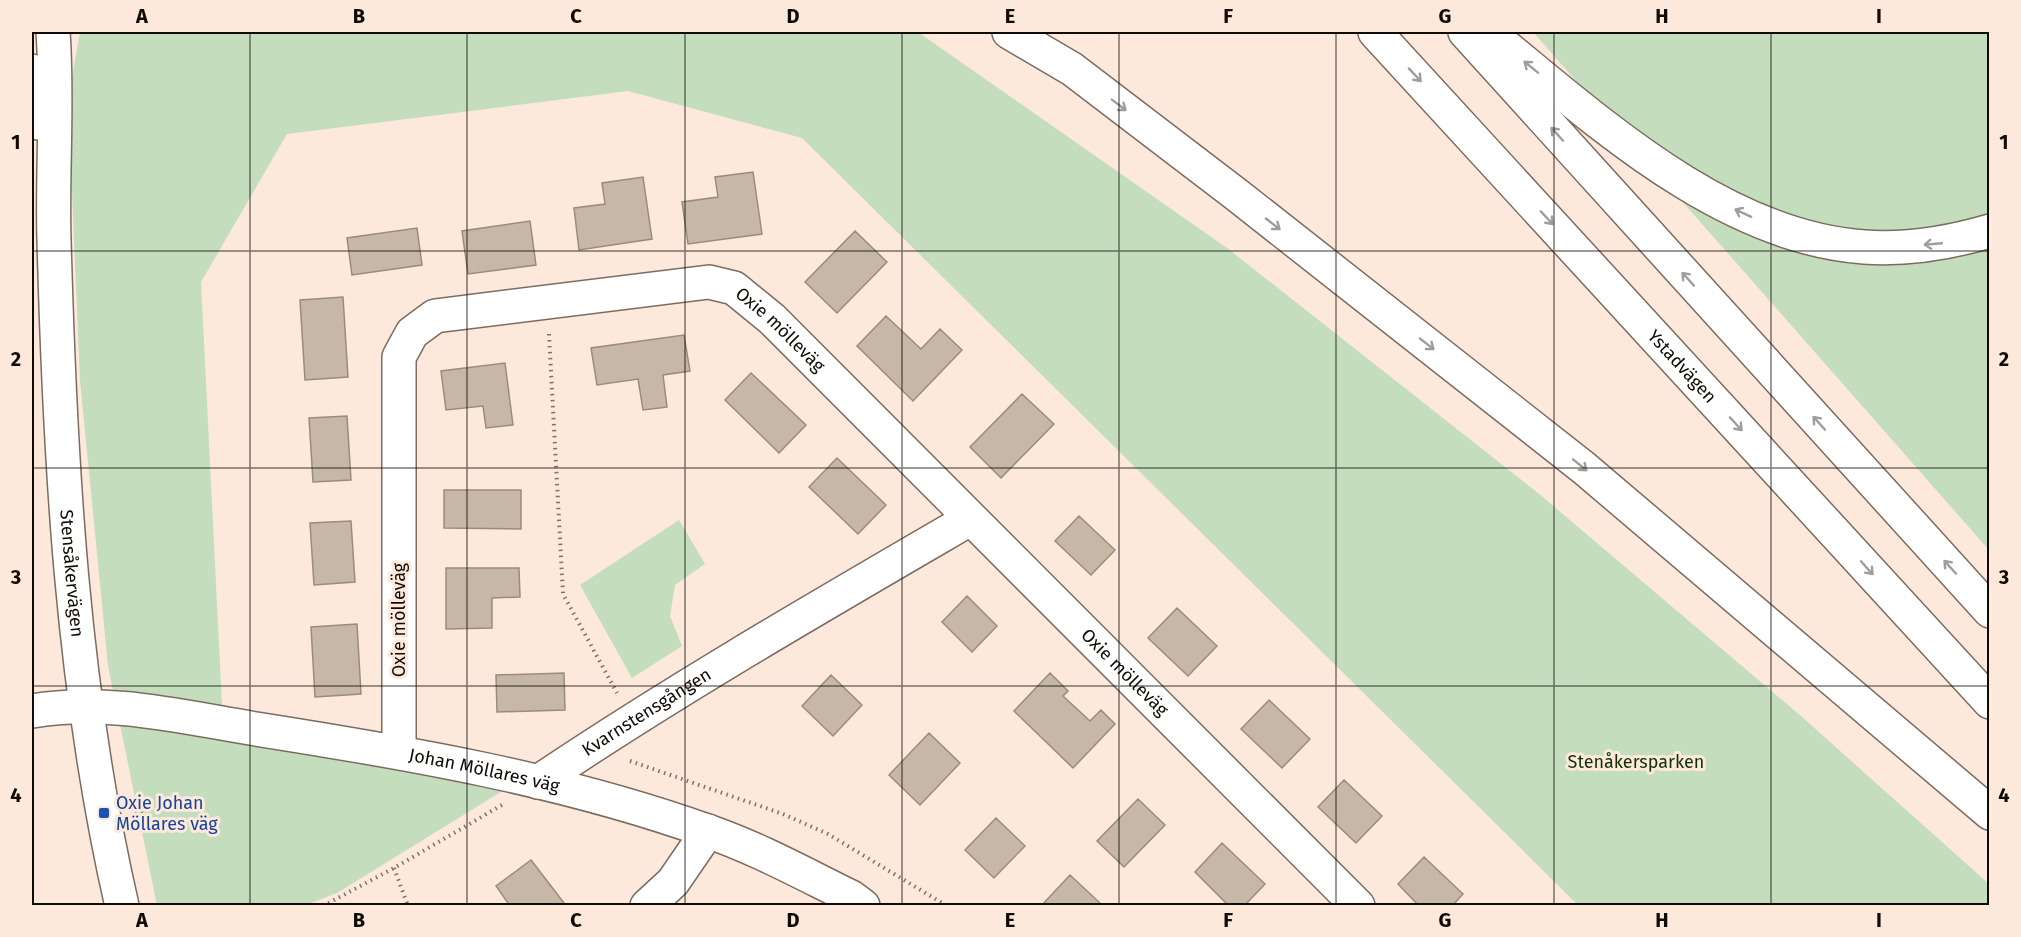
<svg xmlns="http://www.w3.org/2000/svg" width="2021" height="937" font-family="'Fira Sans',sans-serif">
<style>
.green{fill:#c3ddbd}
.building{fill:#c6b7a7;stroke:#9a8c7c;stroke-width:1.5}
.lines{fill:none;stroke-linecap:round;stroke-linejoin:round}
.street-casing{stroke:#7c6c5f;stroke-width:36}
.secondary-casing{stroke:#7c6c5f;stroke-width:36}
.highway-casing{stroke:#7c6c5f;stroke-width:36}
.path{stroke:#7e7269;stroke-width:4;stroke-dasharray:1.5 4.5;stroke-linecap:butt}
.street{stroke:#fff;stroke-width:33}
.secondary{stroke:#fff;stroke-width:33}
.highway{stroke:#fff;stroke-width:33}
.oneway{stroke:#a09d9b}
.grid{fill:none;stroke:#110b06;stroke-width:1.5;stroke-opacity:0.55}
.transit-dot{fill:#1a4fb4;stroke:#fce9db;stroke-width:2}
.labels{text-anchor:middle;dominant-baseline:central;stroke-width:6;stroke-linejoin:round;paint-order:stroke}
.street-label{font-size:18px;fill:#110b06;stroke:#fce9db}
.park-label{font-size:18px;fill:#0d3305;stroke:#fce9db}
.transit-label{font-size:18px;fill:#164399;stroke:#fce9db;text-anchor:start}
.neatline{fill:none;stroke:#110b06;stroke-width:2}
.grid-label{font-size:20px;text-anchor:middle;font-weight:bold;fill:#110b06}
</style>
<rect width="100%" height="100%" fill="#fce9db"/>
<!-- green -->
<path class="green" d="M80,32H918L1227,248L1538,493L1801,716L1989,884V905H1578L802,138L628,91L287,134L201,282L222,705L541,767L337,893L306,905H157L108,666L80,380L68,99Z
M1533,32H1989V550Z
M679,520L705,564L675,585L670,616L682,646L632,678L580,585Z"/>
<!-- building -->
<path class="building" d="M753,172L762,234L688,244L682,202L718,197L715,177Z
M643,177L652,239L579,250L574,208L605,204L602,183Z
M530,221L536,265L468,274L462,231Z
M417,228L422,265L352,275L347,238Z
M855,231L887,262L837,313L805,282Z
M343,297L348,377L305,380L300,300Z
M886,316L921,349L940,329L962,350L913,401L857,346Z
M684,335L690,371L663,375L667,407L643,410L638,379L597,385L591,348Z
M505,363L513,425L486,428L483,406L446,410L441,371Z
M751,373L806,425L779,453L725,400Z
M1022,394L1054,424L1001,478L970,447Z
M347,416L351,480L313,482L309,418Z
M837,458L886,505L858,534L809,487Z
M444,490H521V529L444,528Z
M1079,516L1115,550L1091,575L1055,541Z
M351,521L355,582L314,585L310,523Z
M446,568H519L520,597L492,598V628L446,629Z
M967,596L997,626L972,652L942,622Z
M1177,608L1217,646L1188,676L1148,638Z
M357,624L361,694L315,697L311,627Z
M564,673L565,710L497,712L496,675Z
M1050,673L1068,691L1063,696L1090,721L1101,710L1115,724L1073,768L1014,711Z
M831,675L862,705L833,736L802,706Z
M1269,700L1310,739L1282,768L1241,729Z
M929,733L960,763L920,805L889,775Z
M1344,780L1382,816L1356,843L1318,807Z
M1138,799L1165,825L1124,867L1097,841Z
M996,818L1025,846L994,878L965,850Z
M1222,843L1265,884L1244,906H1229L1195,872Z
M1424,857L1463,894L1452,906H1419L1398,884Z
M531,860L564,903L561,906H510L496,886Z
M1070,875L1100,903L1098,906H1041Z"/>
<g class="lines">
<defs>
<g id="street">
<path id="s1" d="M32,711C106,698 182,717 256,729C409,753 561,779 707,831C757,848 804,874 851,897L863,906"/>
<path id="s2" d="M399,751V357L412,333L435,316L709,282L734,288L772,319L1358,906"/>
<path id="s3" d="M538,782C678,688 824,604 970,519"/>
<path d="M647,906L673,882L708,831"/>
</g>
<g id="secondary">
<path id="s4" d="M53,32C58,101 52,170 54,240C60,463 72,688 122,906"/>
<path d="M32,71L38,123"/>
</g>
<g id="highway">
<path d="M1009,32L1072,69L1237,195L1584,468L1990,813"/>
<path id="s5" d="M1375,32L1990,702"/>
<path d="M1465,32L1990,611"/>
<path d="M1488,32C1594,118 1721,237 1864,247C1906,250 1949,243 1990,231"/>
</g>
</defs>
<!-- street casing -->
<use href="#street" class="street-casing"/>
<!-- secondary casing -->
<use href="#secondary" class="secondary-casing"/>
<!-- highway casing -->
<use href="#highway" class="highway-casing"/>
<!-- path -->
<path class="path" d="M549,334L563,594L617,693
M630,761L783,814L828,834L947,906
M135,812L145,811
M394,868L408,906
M323,906L394,868L502,805"/>
<!-- street -->
<use href="#street" class="street"/>
<!-- secondary -->
<use href="#secondary" class="secondary"/>
<!-- highway -->
<use href="#highway" class="highway"/>
</g>
<!-- one-way arrows -->
<defs><path id="oneway-shaft" d="M-6 0H5M1.5-3L5.5 0L1.5 3" fill="none" stroke-width="1.6" stroke-linecap="round" stroke-linejoin="round" transform="scale(1.5)"/></defs>
<g class="oneway">
<use href="#oneway-shaft" transform="translate(1531 67) rotate(-141)"/>
<use href="#oneway-shaft" transform="translate(1415 75) rotate(47)"/>
<use href="#oneway-shaft" transform="translate(1119 105) rotate(37)"/>
<use href="#oneway-shaft" transform="translate(1557 134) rotate(-132)"/>
<use href="#oneway-shaft" transform="translate(1743 213) rotate(-155)"/>
<use href="#oneway-shaft" transform="translate(1547 218) rotate(47)"/>
<use href="#oneway-shaft" transform="translate(1273 224) rotate(38)"/>
<use href="#oneway-shaft" transform="translate(1933 244) rotate(175)"/>
<use href="#oneway-shaft" transform="translate(1688 279) rotate(-132)"/>
<use href="#oneway-shaft" transform="translate(1427 344) rotate(38)"/>
<use href="#oneway-shaft" transform="translate(1819 423) rotate(-132)"/>
<use href="#oneway-shaft" transform="translate(1736 424) rotate(47)"/>
<use href="#oneway-shaft" transform="translate(1580 465) rotate(39)"/>
<use href="#oneway-shaft" transform="translate(1950 567) rotate(-132)"/>
<use href="#oneway-shaft" transform="translate(1867 568) rotate(48)"/>
</g>
<!-- grid -->
<path class="grid" d="M250,32V906M467,32V906M685,32V906M902,32V906M1119,32V906M1336,32V906M1554,32V906M1771,32V906M32,251H1990M32,468H1990M32,686H1990"/>
<!-- markers -->
<rect class="transit-dot" x="98" y="807" width="12" height="12" rx="3"/>
<g class="labels">
<!-- street labels -->
<g class="street-label">
<text stroke="none"><textPath href="#s2" startOffset="814">Oxie mölleväg</textPath></text>
<text stroke="none"><textPath href="#s5" startOffset="454">Ystadvägen</textPath></text>
<text stroke="none"><textPath href="#s4" startOffset="542">Stensåkervägen</textPath></text>
<text transform="translate(399 620) rotate(-90)">Oxie mölleväg</text>
<text stroke="none"><textPath href="#s2" startOffset="1300">Oxie mölleväg</textPath></text>
<text stroke="none"><textPath href="#s3" startOffset="129">Kvarnstensgången</textPath></text>
<text stroke="none"><textPath href="#s1" startOffset="458">Johan Möllares väg</textPath></text>
</g>
<!-- park labels -->
<g class="park-label">
<text x="1636" y="762">Stenåkersparken</text>
</g>
<!-- transit labels -->
<g class="transit-label">
<text x="116" y="803">Oxie Johan<tspan x="116" dy="21">Möllares väg</tspan></text>
</g>
</g>
<!-- border -->
<rect width="2021" height="937" fill="none" stroke="#fce9db" stroke-width="66"/>
<rect x="33" y="33" width="1955" height="871" class="neatline"/>
<g class="grid-label">
<text x="142" y="23">A</text>
<text x="359" y="23">B</text>
<text x="576" y="23">C</text>
<text x="793" y="23">D</text>
<text x="1010" y="23">E</text>
<text x="1228" y="23">F</text>
<text x="1445" y="23">G</text>
<text x="1662" y="23">H</text>
<text x="1879" y="23">I</text>
<text x="16" y="149">1</text>
<text x="2004" y="149">1</text>
<text x="16" y="366">2</text>
<text x="2004" y="366">2</text>
<text x="16" y="584">3</text>
<text x="2004" y="584">3</text>
<text x="16" y="802">4</text>
<text x="2004" y="802">4</text>
<text x="142" y="927">A</text>
<text x="359" y="927">B</text>
<text x="576" y="927">C</text>
<text x="793" y="927">D</text>
<text x="1010" y="927">E</text>
<text x="1228" y="927">F</text>
<text x="1445" y="927">G</text>
<text x="1662" y="927">H</text>
<text x="1879" y="927">I</text>
</g>
</svg>
